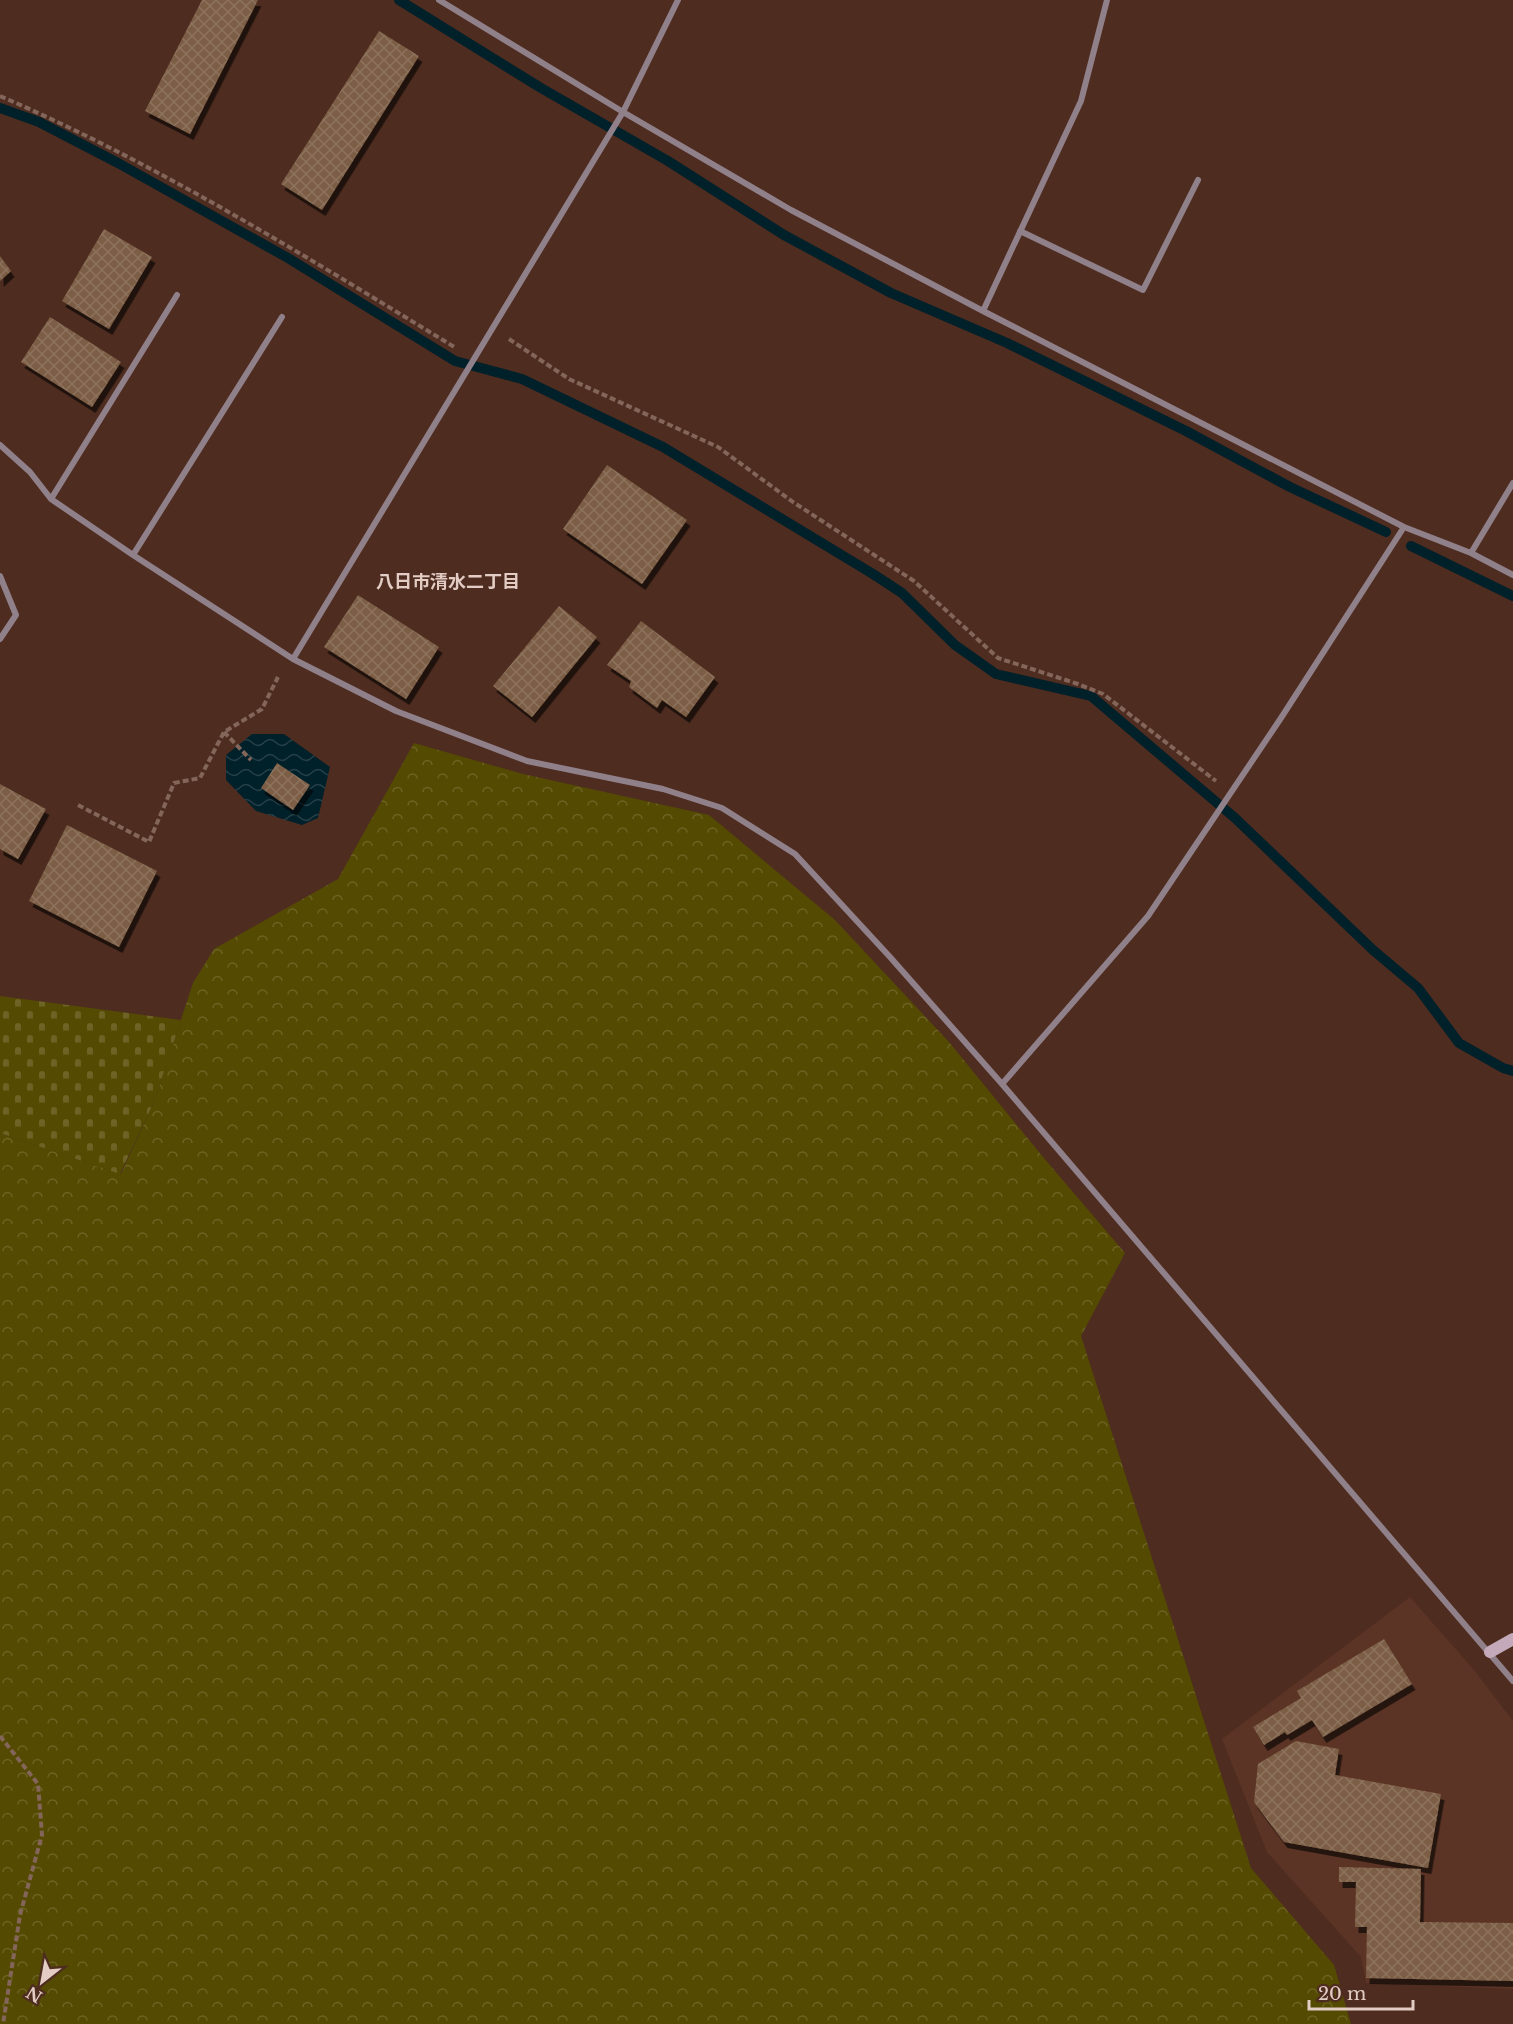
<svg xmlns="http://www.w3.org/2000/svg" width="1513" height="2024" font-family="'Libre Baskerville','Noto Sans JP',serif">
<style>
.built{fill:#5c3425}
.forest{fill:url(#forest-crowns)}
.cemetery{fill:url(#cemetery-stones)}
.water{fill:url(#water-waves)}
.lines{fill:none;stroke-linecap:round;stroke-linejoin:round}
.stream{stroke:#00202a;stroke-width:10}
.building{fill:url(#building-cross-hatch);filter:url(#shadow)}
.path{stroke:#83655a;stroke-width:4;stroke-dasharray:6 3;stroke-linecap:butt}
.street{stroke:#90808a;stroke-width:6}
.secondary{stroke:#c3a9b9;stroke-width:12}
.labels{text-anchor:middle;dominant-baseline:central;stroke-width:6;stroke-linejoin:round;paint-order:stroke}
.neighbourhood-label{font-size:18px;font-weight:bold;fill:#e2ccc4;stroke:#4e2c20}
</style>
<defs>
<pattern id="forest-crowns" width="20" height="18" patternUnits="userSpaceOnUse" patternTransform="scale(1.5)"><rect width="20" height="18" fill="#544a01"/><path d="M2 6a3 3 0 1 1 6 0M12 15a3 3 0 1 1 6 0" fill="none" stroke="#6c6324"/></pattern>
<pattern id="cemetery-stones" width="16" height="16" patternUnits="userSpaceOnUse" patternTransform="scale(1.5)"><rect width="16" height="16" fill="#544a01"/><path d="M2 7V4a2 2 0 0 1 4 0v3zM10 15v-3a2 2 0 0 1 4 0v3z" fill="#6c6324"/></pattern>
<pattern id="water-waves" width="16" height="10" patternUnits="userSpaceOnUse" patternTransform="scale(1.5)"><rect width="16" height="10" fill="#00202a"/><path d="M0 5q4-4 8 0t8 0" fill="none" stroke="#253f47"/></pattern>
<pattern id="building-cross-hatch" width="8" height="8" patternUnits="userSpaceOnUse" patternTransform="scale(1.5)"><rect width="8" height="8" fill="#7b5d44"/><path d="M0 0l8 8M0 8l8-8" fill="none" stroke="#8d735d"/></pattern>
<filter id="shadow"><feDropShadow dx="3.5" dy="6" stdDeviation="0" flood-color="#0009"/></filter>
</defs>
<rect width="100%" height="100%" fill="#4e2c20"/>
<!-- built -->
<path class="built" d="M1410,1597L1474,1670L1513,1721V1989L1366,1983L1361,1957L1267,1852L1222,1739Z"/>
<!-- forest -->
<path class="forest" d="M414,743L523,774L709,815L835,920L949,1042L1043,1157L1125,1253L1081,1336L1251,1868L1334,1965L1351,2024H0V1133L121,1174L154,1102L193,983L214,949L338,879Z"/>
<!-- cemetery -->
<path class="cemetery" d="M0,996L181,1020L154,1102L120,1174L0,1133Z"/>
<!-- water -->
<path class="water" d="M252,734H284L330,767L318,818L302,825L256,811L226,780V755Z"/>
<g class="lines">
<!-- stream -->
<path class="stream" d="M399,0L541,88L668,161L784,235L891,293L1007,343L1186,431L1290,487L1386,532
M0,108L39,122L118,163L288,258L455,361L522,379L663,447L873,574L902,593L955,645L996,674L1091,696L1235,818L1373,950L1418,988L1459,1043L1503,1068L1513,1071
M1411,546L1513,596"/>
</g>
<!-- building -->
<path class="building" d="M202,0H258L190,134L145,111Z
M379,31L419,56L322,210L281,184Z
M104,229L152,257L109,329L62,301Z
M0,256L11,271L0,281Z
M50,317L121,362L92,407L21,362Z
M607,465L687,520L642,584L563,529Z
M358,595L439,647L406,699L324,647Z
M559,606L597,637L532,717L493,686Z
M641,621L715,677L686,717L662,700L657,708L629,687L631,681L607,665Z
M277,763L310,785L293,810L261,788Z
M0,784L46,809L18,859L0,849Z
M67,825L157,871L119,947L29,901Z
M1384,1639L1412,1684L1323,1737L1312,1720L1287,1735L1285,1732L1264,1745L1253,1727L1301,1698L1297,1691Z
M1296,1741L1339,1749L1335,1775L1441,1794L1428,1868L1284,1842L1254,1802L1258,1764Z
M1339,1867L1421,1869L1420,1922L1513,1923V1981L1366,1978L1367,1927H1355L1356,1882H1339Z"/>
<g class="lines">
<!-- path -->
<path class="path" d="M0,96C160,165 308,258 456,348
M509,339L569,379L718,447L793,502L914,581L998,658L1078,684L1103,694L1216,781
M224,732L251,760
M78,805L149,842L174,783L200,778L224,732L262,709L278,677
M0,1736L38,1784L42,1835L20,1915L3,2024"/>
<!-- street -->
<path class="street" d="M439,0L623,112L791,210L983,311L1404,527L1471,553L1513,575
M1020,231L1143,290L1198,180
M983,311L1081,101L1107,0
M0,445L30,472L51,499L133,555L293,659L396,711L527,761L663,789L722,808L795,854L890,957L1002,1084L1513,1681
M51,499L177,295
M1471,553L1513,483
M133,555L282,317
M0,576L16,615L0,639
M293,659L623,112L678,0
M1002,1084L1148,916L1281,718L1404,527"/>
<!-- secondary -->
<path class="secondary" d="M1490,1652L1513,1639"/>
</g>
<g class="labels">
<!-- neighbourhood labels -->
<g class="neighbourhood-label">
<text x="448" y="582">八日市清水二丁目</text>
</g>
</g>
<!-- north arrow -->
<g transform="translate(42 1982) rotate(211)" stroke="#4e2c20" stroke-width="4.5" paint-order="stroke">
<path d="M0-4.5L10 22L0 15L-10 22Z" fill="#e2ccc4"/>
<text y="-9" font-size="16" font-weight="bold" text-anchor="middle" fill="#e2ccc4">N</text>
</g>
<!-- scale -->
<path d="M1309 2000v9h104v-9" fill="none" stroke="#e2ccc4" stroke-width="3"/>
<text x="1318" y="2000" font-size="18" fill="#e2ccc4" stroke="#4e2c20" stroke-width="4.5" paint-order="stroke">20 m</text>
</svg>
